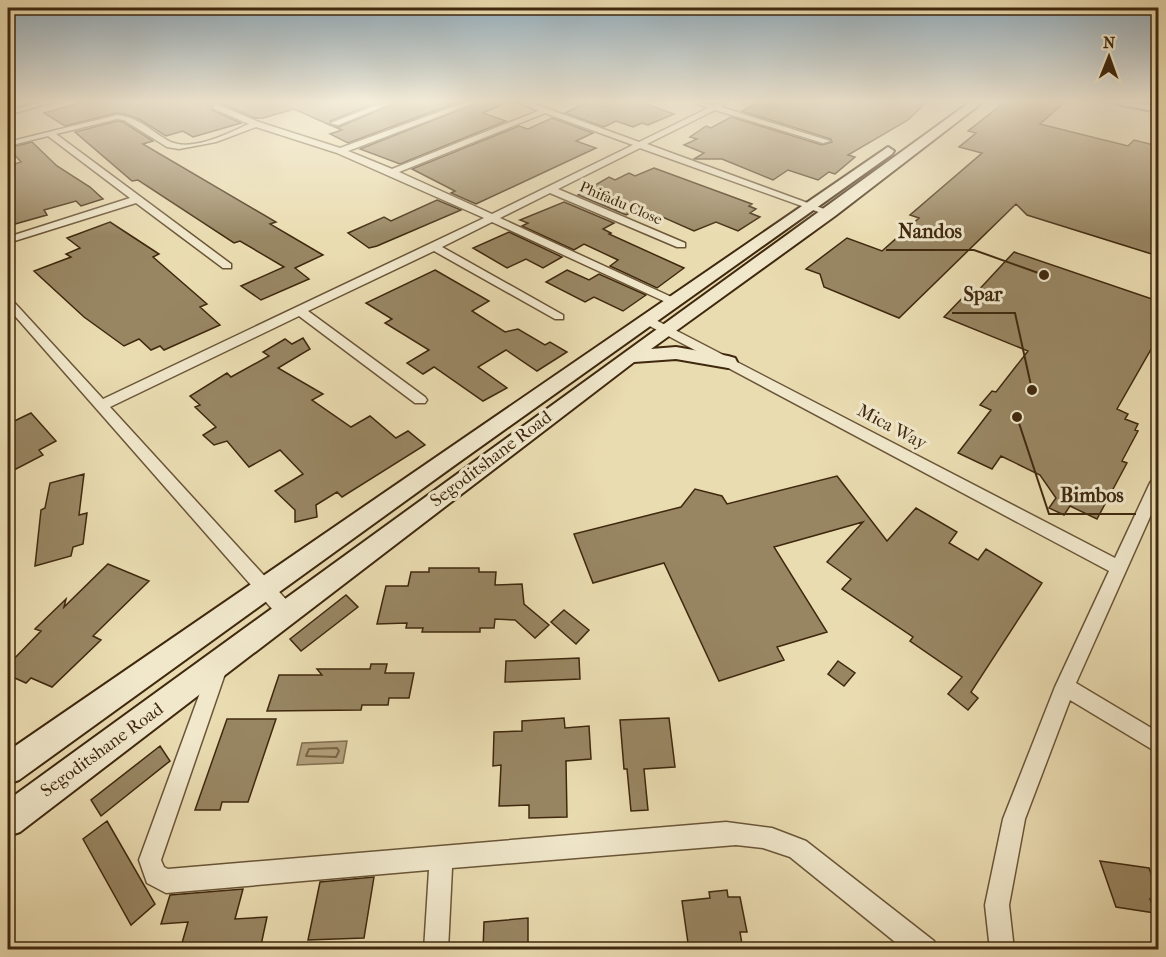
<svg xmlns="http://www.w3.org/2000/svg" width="1166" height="957" font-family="'IM FELL French Canon',serif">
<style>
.water{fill:#b09f7a;stroke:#836f4f;stroke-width:1.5}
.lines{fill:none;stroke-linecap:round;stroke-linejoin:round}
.shore{stroke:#786444;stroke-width:2}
.building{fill:#988663;stroke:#3f280e;stroke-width:1.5}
.street-casing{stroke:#6a5537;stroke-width:3}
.secondary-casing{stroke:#3f280e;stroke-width:4}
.street{fill:#f1e8cc;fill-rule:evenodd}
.secondary{fill:#f1e8cc;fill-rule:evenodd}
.labels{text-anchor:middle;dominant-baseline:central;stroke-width:6;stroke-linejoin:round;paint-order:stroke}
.far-street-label{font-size:15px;fill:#3f280e;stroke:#f1e8cc}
.street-label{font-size:18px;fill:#3f280e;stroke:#f1e8cc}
.leader{fill:none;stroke:#3f280e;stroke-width:2}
.callout-dot{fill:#3f280e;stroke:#f1e8cc;stroke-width:2}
.callout-label{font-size:20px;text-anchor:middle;font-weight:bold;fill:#3f280e;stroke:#f1e8cc;stroke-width:6;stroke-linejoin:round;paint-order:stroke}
</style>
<rect width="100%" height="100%" fill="#eadcb1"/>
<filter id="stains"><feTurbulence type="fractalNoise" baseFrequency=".00333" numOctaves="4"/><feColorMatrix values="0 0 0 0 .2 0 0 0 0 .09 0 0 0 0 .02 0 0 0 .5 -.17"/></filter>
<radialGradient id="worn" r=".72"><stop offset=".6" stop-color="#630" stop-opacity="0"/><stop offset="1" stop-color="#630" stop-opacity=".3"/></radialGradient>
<!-- water -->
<path class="water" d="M347,741L343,763L297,765L302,743Z"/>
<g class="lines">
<!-- shore -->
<path class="shore" d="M337,748L339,751L336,757L306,756L309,749Z"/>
</g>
<!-- building -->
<path class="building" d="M83,102H215L212,110L241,123L193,137L183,131L166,136L139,119L125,114L116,113L65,126L44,113Z
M218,102H377L330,121V125L294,109L263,118H255Z
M397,102H458L348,143L330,134L342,130L330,125L339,127Z
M479,102H508L483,113L506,121L400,164L360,149Z
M587,102H641L674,114L648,125L642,123L633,127L616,121L604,127L565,113Z
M758,102H927L908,120L848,155L855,157L835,174L829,172L818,180L788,170L773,180L722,159H694L704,153L684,145L697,139L690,137L706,126L711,128L731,117L822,145L832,142L831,139L742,111Z
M1005,102H1065L1040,124L1128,146L1134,140L1158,146V256L1027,215L1016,204L899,318L824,287L820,274L806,269L847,238L882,251L919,218L910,215L982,153L959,147L976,133L968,131Z
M552,118L593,133L576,141L596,148L476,204L451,193L455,191L412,169L519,126L528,129Z
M117,121L123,122L153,141L143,144L148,147L276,222L270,224L323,255L295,268L309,279L261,300L241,286L284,267L240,241L234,243L138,180L132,181L75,132Z
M32,142L57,166L90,187L103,199L81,206L76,201L44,210L47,215L8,226V166L21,162L8,148Z
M654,168L752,204L749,206L756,209L750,213L760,217L738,231L716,222L694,231L649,211L644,214L634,211L626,215L578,195L609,177L615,180L629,173L635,176Z
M437,200L461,210L377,246L369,248L348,233L384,217L391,221Z
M564,202L614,223L603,229L611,233L609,234L684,268L657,288L610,266L618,260L584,244L574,250L522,226L528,223L520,220Z
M110,222L159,254L153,257L207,304L200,307L220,325L164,350L160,346L151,350L139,339L124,346L84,317L34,271L71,257L66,254L80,248L67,238Z
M509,232L562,257L543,268L526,259L507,268L473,248Z
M1014,252L1158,301V337L1117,409L1128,414L1125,419L1138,424L1135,430L1138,431L1122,461L1127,463L1097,519L1070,506L1064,515L1049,508L1056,498L1040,475L1001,456L992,469L958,453L991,410L980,405L992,391L996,392L1028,351L944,317L968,292L975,294Z
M435,270L489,301L472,311L505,332L518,329L545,345L550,342L567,352L537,371L506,350L478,367L507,388L483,401L434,367L423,374L407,363L429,350L385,323L392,319L366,303Z
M567,270L589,280L599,274L646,295L623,311L594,297L585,302L546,282Z
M303,338L310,349L278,368L323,394L312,400L351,427L370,416L396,438L408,431L425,445L342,497L337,492L316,505L317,517L295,522V510L275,491L303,474L280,450L249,467L227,441L214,445L203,435L216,427L195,407L200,405L190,396L227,373L231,377L269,356L263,352L285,339L292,344Z
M31,413L56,441L39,450L43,455L14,470L8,462V424Z
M84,474L79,515L87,513L83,544L73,547L71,556L35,566L41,510L45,508L50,483Z
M837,476L887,541L916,508L957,532L949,543L978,560L986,549L1042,583L971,692L978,698L968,710L948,694L962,677L910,641L913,637L842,589L851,579L827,562L863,522L774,547L827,632L777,647L784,660L719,681L664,563L593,583L574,534L681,507L695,489L722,496L727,504Z
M108,564L149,581L93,636L101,640L52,687L31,678L26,683L8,675V665L41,631L35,629L66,599L64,607Z
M429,568H479V572H496L495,585L522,584L524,604L549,625L535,638L515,620L495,619L494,628H480V632H422L423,628H406L407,623L377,624L386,586H408L411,572H429Z
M346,595L358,607L301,651L290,639Z
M564,610L589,630L576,644L551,622Z
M579,658L580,679L505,682L506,661Z
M838,661L855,673L844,686L828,674Z
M371,664H387L385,673H414L409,698H389L388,705H362L361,710L267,711L279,675H322L317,669H370Z
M564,718L565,728L589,726L591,759L566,761L567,817L529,818V805L499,806L501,765L493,766L494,732L522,731V721Z
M669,718L675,767L644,769L648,810L631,811L627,769H624L620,720Z
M227,719H276L248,802H222L220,810H195Z
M160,746L170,761L101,816L91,800Z
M107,821L155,904L131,925L83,839Z
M1100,861L1149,868L1158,893V900L1150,899L1155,913L1116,907Z
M374,877L364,938L308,940L320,882Z
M243,889L235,919L267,917L260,950H180L188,922L161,924L170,895Z
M727,890L728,897H740L747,932H740L743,950H689L682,901L710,898L709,892Z
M528,918V950H483L484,922Z"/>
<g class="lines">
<defs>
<path id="street" d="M39,102H52L8,115V111Z
M384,102H395L338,125L331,123Z
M466,102H477L348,151L392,169L538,111L518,102H529L639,142L708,108L694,102L714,105L728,102L721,107L830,141L823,143L715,110L647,144L835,213L827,215L640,148L558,189L685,243V247H677L550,193L500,218L678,300V304H670L492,222L442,247L563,315V319H555L434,251L308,311L425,397L427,400L425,403H415L299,316L110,407L292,606L295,612L292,618L286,620L280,618L8,308V299L12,300L103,399L484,218L337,153L256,127L216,142L179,149L167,147L124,120L117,119L56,134L231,264V268H223L136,203L8,243V237L130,198L48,136L8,146V142L117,115C138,117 150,130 167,140C190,154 228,133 249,124L213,108L216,104L259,122L340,148ZM545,113L633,145L492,214L399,172Z
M648,316L1115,558L1150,483L1153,479L1158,477V499L1076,683L1158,732V753L1070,700L1025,819L1009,905L1014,950H990L985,905L1003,819L1055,687L1109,571L644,323V317Z
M218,659L225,662L227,668L161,860L164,867L168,869L726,822L772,828L806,841L934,941L937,950H905L790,857L763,848L736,845L452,868L448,950H424L429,870L166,893L147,883L139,860L209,668L211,662Z"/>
<path id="secondary" d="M970,102H983L835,216L651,349L676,347L728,356L735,358L737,362L735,366L728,368L676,359L634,362L20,832L8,836V800Z
M1116,102L1158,106V112L1121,105Z
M888,147L894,151L892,154L455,465L19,780L8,784V751Z"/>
</defs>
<!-- street casing -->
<use href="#street" class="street-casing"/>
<!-- secondary casing -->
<use href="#secondary" class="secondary-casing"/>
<!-- street -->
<use href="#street" class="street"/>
<!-- secondary -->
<use href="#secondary" class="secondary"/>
</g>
<!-- sky -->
<linearGradient id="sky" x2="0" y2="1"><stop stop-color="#91acbc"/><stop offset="0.43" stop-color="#f6efdc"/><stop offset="1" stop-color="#f6efdc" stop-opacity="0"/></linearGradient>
<rect width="1166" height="236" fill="url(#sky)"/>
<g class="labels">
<!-- far-street labels -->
<g class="far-street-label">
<text transform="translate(621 203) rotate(23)">Phifadu Close</text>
</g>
<!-- street labels -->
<g class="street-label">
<text transform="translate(892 427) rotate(28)">Mica Way</text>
<text transform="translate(491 459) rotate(-37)">Segoditshane Road</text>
<text transform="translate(102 750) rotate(-36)">Segoditshane Road</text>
</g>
</g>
<!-- callouts -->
<path class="leader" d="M1044 275L974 250H886M1032 390L1015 313H952M1017 417L1049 514H1136"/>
<g class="callout-dot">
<circle cx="1044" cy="275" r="6"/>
<circle cx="1032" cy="390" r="6"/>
<circle cx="1017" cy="417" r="6"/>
</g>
<g class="callout-label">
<text x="930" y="238">Nandos</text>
<text x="983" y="301">Spar</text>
<text x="1092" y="502">Bimbos</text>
</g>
<!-- margin -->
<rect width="1166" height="957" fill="none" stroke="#eadcb1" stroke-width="30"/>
<rect x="9" y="9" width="1148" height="939" fill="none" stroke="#3f280e" stroke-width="3"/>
<rect x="15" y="15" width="1136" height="927" fill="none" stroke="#3f280e" stroke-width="1.5"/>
<!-- north arrow -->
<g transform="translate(1109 57) rotate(1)" stroke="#f1e8cc" stroke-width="4.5" paint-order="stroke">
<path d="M0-4.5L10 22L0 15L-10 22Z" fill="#3f280e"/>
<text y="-9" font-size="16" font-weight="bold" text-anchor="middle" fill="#3f280e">N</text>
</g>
<rect width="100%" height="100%" filter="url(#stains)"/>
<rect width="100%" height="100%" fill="url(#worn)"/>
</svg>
